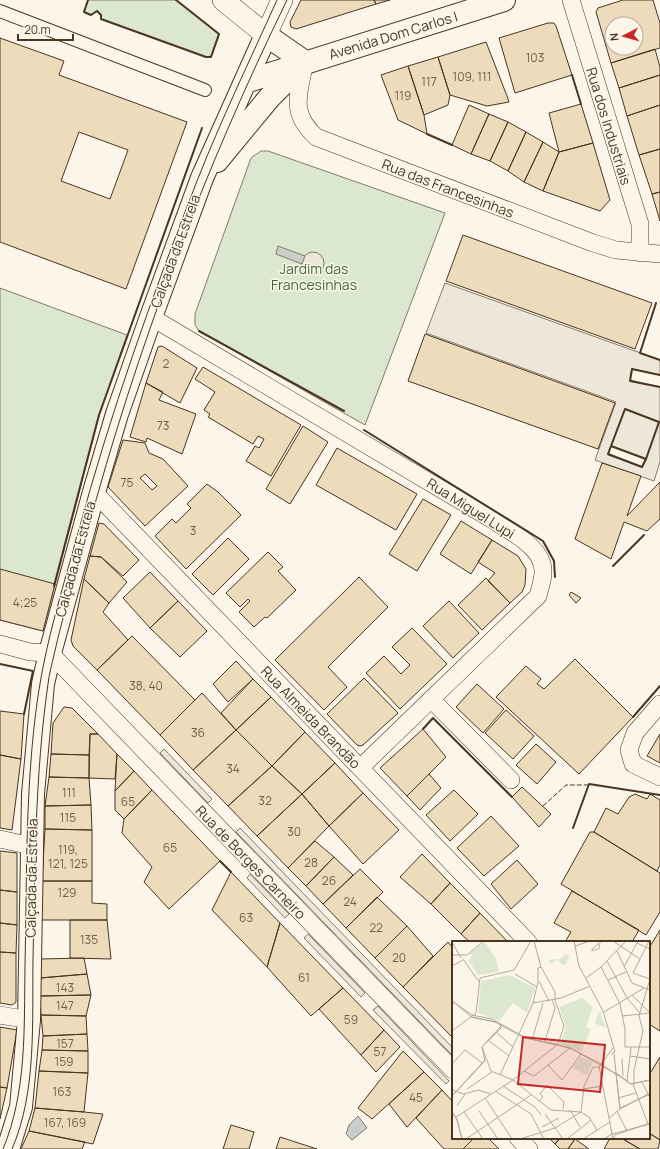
<svg xmlns="http://www.w3.org/2000/svg" width="660" height="1149" font-family="Manrope,sans-serif">
<style>
.green{fill:#dce7d0;stroke:#887966}
.parking{fill:#ede7d9;stroke:#887966;fill-rule:evenodd}
.water{fill:#c9cecd;stroke:#887966}
.building{fill:#ecdcbc;stroke:#4a3520;fill-rule:evenodd}
.lines{fill:none;stroke-linecap:round;stroke-linejoin:round}
.pedestrian-casing{stroke:#4a3520;stroke-width:14}
.minor-casing{stroke:#4a3520;stroke-width:18}
.tertiary-casing{stroke:#4a3520;stroke-width:22}
.secondary-casing{stroke:#4a3520;stroke-width:24}
.pedestrian{stroke:#fbf6e9;stroke-width:12}
.minor{stroke:#fbf6e9;stroke-width:17}
.tertiary{stroke:#fbf6e9;stroke-width:21}
.secondary{stroke:#fbf6e9;stroke-width:22}
.tram{stroke:#4a3520;stroke-width:1}
.fence{stroke:#4a3520;stroke-width:1;stroke-dasharray:5 2;stroke-linecap:butt}
.wall{stroke:#4a3520;stroke-width:2}
.labels{text-anchor:middle;dominant-baseline:central;stroke-width:3;stroke-linejoin:round;paint-order:stroke}
.number-label{font-size:12px;fill:#725f47}
.street-label{font-size:14px;fill:#4a3520;stroke:#fbf6e9}
.park-label{font-size:14px;fill:#436837;stroke:#fbf6e9}
.inset-road{fill:none;stroke:#b4a999;stroke-width:1}
.view{fill:#c62828;fill-opacity:0.15;stroke:#c62828;stroke-width:2}
.inset-edge{fill:none;stroke:#4a3520;stroke-width:2}
</style>
<rect width="100%" height="100%" fill="#fbf6e9"/>
<!-- green -->
<path class="green" d="M88,0H176L218,33L219,36L211,56L206,57L101,19V15L97,11L91,15L84,12Z
M261,151H268L445,213L365,425L199,331L195,325V314L251,158Z
M0,288L127,335L99,416L43,631L0,620Z"/>
<!-- parking -->
<path class="parking" d="M302 263a11 11 0 1 1 22 0a11 11 0 1 1-22 0Z
M445,283L660,360V375L632,369L630,380L660,387V462L654,481L595,460L616,402L426,333ZM611,446L645,459L642,467L608,455Z
M164,749L212,799L208,803L160,753Z
M240,828L453,1048V1056L236,832Z
M250,874L289,914L285,918L247,878Z
M308,934L365,993L361,997L304,938Z
M378,1006L449,1081L446,1084L373,1010Z"/>
<!-- water -->
<path class="water" d="M278,246L305,256L302,264L276,254Z
M358,1116L367,1128L352,1140L346,1134L349,1125Z"/>
<!-- building -->
<path class="building" d="M301,0H374L376,4L296,29L291,27L290,22Z
M374,0H390L376,4Z
M623,0H653L660,23V48L611,63L596,12L598,8ZM612,24H636V48H612Z
M548,23H554L556,26L572,75L515,93L499,38Z
M0,38L64,61L59,75L187,122L126,289L0,242ZM79,132L128,150L110,199L61,181Z
M486,42L507,96L509,102L487,106L450,95L438,57Z
M655,49L660,67V75L619,88L611,63Z
M438,57L450,95L448,105L424,115L408,66Z
M408,66L424,115L427,134L398,120L381,75Z
M660,75V105L627,116L619,88Z
M581,104L593,143L559,152L549,113Z
M469,105L489,114L471,154L452,145Z
M660,105V149L639,155L627,116Z
M489,114L508,122L490,161L471,154Z
M508,122L526,132L508,171L490,161Z
M526,132L543,142L524,182L508,171Z
M543,142L559,152L543,191L524,182Z
M593,143L610,200L600,211L543,191L559,152Z
M660,149V192L652,194L639,155Z
M660,192V221L652,194Z
M463,235L652,303L635,349L446,281Z
M425,334L615,403L598,449L408,381Z
M162,346L197,368L180,403L146,383L158,347Z
M203,367L301,425L271,476L246,461L255,446L259,448L264,439L258,436L253,444L208,417L210,414L204,410L215,392L195,379Z
M146,383L163,392L159,400L196,414L182,454L147,438L146,442L130,437Z
M303,426L328,442L290,504L266,489Z
M123,440L145,443L149,453L163,459L188,486L145,526L108,487ZM145,474L157,486L152,490L140,478Z
M337,448L417,494L396,530L316,485Z
M602,463L641,476L627,516L660,482V519L647,531L624,522L611,559L575,539Z
M207,484L218,492L241,515L186,569L155,536L172,519L176,523L191,508L187,504Z
M423,499L451,515L417,571L389,554Z
M461,521L492,540L471,574L440,554Z
M99,523L104,524L139,560L123,576L101,557L90,556Z
M228,538L249,559L213,595L192,574Z
M492,540L518,556L526,569L525,585L522,592L510,603L488,581L495,573L478,562Z
M268,552L283,567L278,571L296,590L267,618L265,617L254,627L239,612L250,601L248,599L240,607L226,593Z
M90,556L101,557L127,582L109,603L84,579Z
M0,569L55,584L43,631L0,620Z
M150,572L178,601L150,628L123,598Z
M359,577L388,607L328,667L347,687L324,710L275,660Z
M486,578L510,603L482,630L458,605Z
M84,579L109,603L103,612L128,640L97,670L73,646L71,640Z
M571,592L581,598L576,603L569,595Z
M178,601L207,631L180,657L150,628Z
M449,601L479,633L453,658L423,626Z
M412,628L447,664L400,709L366,673L384,656L401,674L410,665L392,647Z
M132,636L195,700L160,735L97,670Z
M575,659L633,717L579,774L496,697L526,666L541,679L537,684L544,689Z
M236,661L253,679L228,702L213,684Z
M364,678L398,713L363,745L360,746L357,745L327,714Z
M253,679L271,697L236,730L221,713Z
M477,684L504,709L483,733L456,707Z
M202,693L236,730L193,770L160,735Z
M271,697L305,732L272,766L236,730Z
M64,707L72,708L98,734H90L89,755L51,754L53,723Z
M506,710L534,736L513,759L485,733Z
M0,711L24,714L21,759L0,755Z
M423,729L446,757L407,796L380,768Z
M236,730L272,766L228,806L193,770Z
M305,732L335,763L302,794L272,766Z
M90,734H98L117,754L115,779L89,778Z
M660,734V763L647,756Z
M536,744L556,762L537,784L516,765Z
M51,754L89,755V778L49,777Z
M117,754L134,771L115,791Z
M0,755L21,759L12,830L0,828Z
M335,763L363,793L329,826L302,794Z
M272,766L302,794L257,836L228,806Z
M134,771L152,790L124,819L115,810V791Z
M429,774L441,788L420,810L407,796Z
M49,777L89,778L91,805L45,806Z
M522,787L551,814L539,827L512,797Z
M152,790L220,861L169,909L144,882L152,867L122,833L124,819Z
M454,790L478,814L450,841L426,815Z
M363,793L399,830L363,864L329,826Z
M302,794L329,826L288,868L257,836Z
M635,794L647,799L650,794L660,800V865L657,871L594,832L606,808L618,814L629,797Z
M91,805L92,830L45,829V806Z
M491,816L519,846L484,876L457,848Z
M45,829L92,830V881H42Z
M590,832H594L660,873V912L646,935L561,884Z
M315,841L334,857L306,886L288,868Z
M0,851L17,853V892L0,890Z
M422,854L450,883L431,904L400,877Z
M334,857L353,875L323,904L306,886Z
M517,860L538,884L511,909L491,884Z
M360,869L383,892L346,928L323,904Z
M231,872L280,923L267,967L212,910Z
M42,881H92V903L107,904V920H41Z
M450,883L480,913L461,934L431,904Z
M0,890L17,892V925L0,923Z
M572,891L639,930L632,942H565L571,932L554,923Z
M377,897L407,926L375,958L346,928Z
M480,913L508,942H470L461,934Z
M70,920H107L111,959L70,958Z
M0,923L17,925L16,953L0,952Z
M280,923L343,988L311,1016L267,967Z
M407,926L433,956L403,987L375,958Z
M660,930V1031L649,1024V948Z
M448,942L453,948V1038L403,987Z
M0,952L16,953V1002L12,1005L0,1003Z
M84,958L87,974L40,978V959Z
M87,974L91,995L40,996V978Z
M343,988L384,1030L361,1055L319,1009Z
M91,995L86,1016L41,1015L40,996Z
M41,1015L86,1016L87,1034L43,1036Z
M0,1027L17,1030L7,1088L0,1087Z
M384,1030L400,1047L376,1072L361,1055Z
M87,1034L88,1051L42,1050L43,1036Z
M42,1050L88,1051V1073L39,1071Z
M403,1051L424,1072L372,1119L358,1108Z
M660,1057V1140L649,1133V1075Z
M39,1071L88,1073L84,1112L35,1108Z
M424,1072L442,1090L407,1127L389,1104Z
M0,1087L7,1088L0,1119Z
M442,1090L453,1102V1138H474L463,1149H444L416,1118Z
M35,1108L84,1112L103,1114L93,1144L29,1131Z
M231,1125L254,1132L249,1149H223Z
M29,1131L85,1142L82,1149H21Z
M649,1133L660,1140L658,1149H640L621,1138H649Z
M280,1137L317,1149H276Z
M474,1138H488L499,1149H463Z
M549,1138H560L555,1144Z
M560,1138H574L575,1139L568,1149H560L555,1144Z
M610,1138H621L640,1149H604Z
M575,1139L589,1149H568Z"/>
<g class="lines">
<defs>
<path id="pedestrian" d="M0,11L205,90"/>
<path id="minor" d="M571,0L640,224V253
M305,62C299,93 289,112 316,137L593,243L616,250L660,254
M151,317L493,520C510,532 544,547 543,572C543,580 540,588 538,596L360,768
M94,492L528,942
M0,644L30,652L50,653L453,1070
M431,699L511,780
M660,704L635,733L629,750L633,764L660,777
M0,839L31,846
M0,1015L29,1020
M518,1138L529,1149"/>
<path id="tertiary" d="M223,0L266,35L282,0"/>
<path id="secondary" d="M245,82L504,0
M217,161L269,98L303,64
M8,1149L21,1107L29,1020L33,794L43,684L50,653L94,492L117,414L151,317L202,178L266,35L305,62"/>
</defs>
<!-- pedestrian casing -->
<use href="#pedestrian" class="pedestrian-casing"/>
<!-- minor casing -->
<use href="#minor" class="minor-casing"/>
<!-- tertiary casing -->
<use href="#tertiary" class="tertiary-casing"/>
<!-- secondary casing -->
<use href="#secondary" class="secondary-casing"/>
<!-- pedestrian -->
<use href="#pedestrian" class="pedestrian"/>
<!-- minor -->
<use href="#minor" class="minor"/>
<!-- tertiary -->
<use href="#tertiary" class="tertiary"/>
<!-- secondary -->
<use href="#secondary" class="secondary"/>
<!-- tram -->
<path class="tram" d="M3,1149C27,1092 24,1027 25,966C27,876 25,785 38,696C46,641 63,587 78,533C110,414 152,296 197,181C221,120 250,60 277,0
M12,1149C37,1092 32,1020 33,959C35,867 35,775 48,684C49,674 52,664 54,655C63,614 76,573 87,533C136,350 204,170 287,0"/>
<!-- fence -->
<path class="fence" d="M543,806L566,785H588"/>
<!-- wall -->
<path class="wall" d="M88,0L84,12L91,15L97,11L101,15V19L206,57H211L219,34L176,0
M572,75L581,104
M427,134L452,145
M656,303L640,353L660,360
M199,331L344,411
M660,375L632,369L630,381L660,387
M364,430L543,541L554,561L555,577
M611,446L625,409L659,422L646,459
M611,446L646,459L642,467L608,454Z
M613,566L644,535
M54,586L99,415L202,128
M0,664L33,671L24,714
M633,717L660,686
M423,729L433,718L512,797
M573,828L589,784L660,795
M220,861L231,872"/>
</g>
<g class="labels">
<!-- number labels -->
<g class="number-label">
<text x="535" y="57">103</text>
<text x="472" y="76">109, 111</text>
<text x="429" y="81">117</text>
<text x="403" y="95">119</text>
<text x="166" y="363">2</text>
<text x="163" y="425">73</text>
<text x="127" y="482">75</text>
<text x="193" y="530">3</text>
<text x="25" y="602">4;25</text>
<text x="146" y="685">38, 40</text>
<text x="198" y="732">36</text>
<text x="233" y="768">34</text>
<text x="69" y="792">111</text>
<text x="265" y="800">32</text>
<text x="128" y="801">65</text>
<text x="68" y="817">115</text>
<text x="294" y="831">30</text>
<text x="170" y="847">65</text>
<text x="68" y="849">119,<tspan x="68" dy="14">121, 125</tspan></text>
<text x="311" y="862">28</text>
<text x="329" y="880">26</text>
<text x="67" y="892">129</text>
<text x="350" y="901">24</text>
<text x="246" y="917">63</text>
<text x="376" y="927">22</text>
<text x="89" y="939">135</text>
<text x="399" y="957">20</text>
<text x="304" y="977">61</text>
<text x="65" y="987">143</text>
<text x="65" y="1005">147</text>
<text x="351" y="1019">59</text>
<text x="65" y="1043">157</text>
<text x="380" y="1051">57</text>
<text x="64" y="1061">159</text>
<text x="62" y="1091">163</text>
<text x="416" y="1097">45</text>
<text x="65" y="1122">167, 169</text>
</g>
<!-- street labels -->
<g class="street-label">
<text transform="translate(393 35) rotate(-17)">Avenida Dom Carlos I</text>
<text transform="translate(609 126) rotate(73)">Rua dos Industriais</text>
<text transform="translate(448 188) rotate(21)">Rua das Francesinhas</text>
<text transform="translate(175 251) rotate(-70)">Calçada da Estrela</text>
<text transform="translate(471 508) rotate(32)">Rua Miguel Lupi</text>
<text transform="translate(75 559) rotate(-75)">Calçada da Estrela</text>
<text transform="translate(311 717) rotate(46)">Rua Almeida Brandão</text>
<text transform="translate(251 862) rotate(46)">Rua de Borges Carneiro</text>
<text transform="translate(31 878) rotate(-89)">Calçada da Estrela</text>
</g>
<!-- park labels -->
<g class="park-label">
<text x="314" y="268">Jardim das<tspan x="314" dy="16">Francesinhas</tspan></text>
</g>
</g>
<!-- overview -->
<g transform="translate(452 941)">
<rect width="198" height="198" fill="#fbf6e9"/>
<path d="M33,1L44,18L47,31L23,34L25,32L17,20L20,14L18,12ZM113,14H118L114,23L110,24L106,19L97,23V19L108,18ZM58,34L83,47L75,72L61,62L47,80L26,72L29,40ZM130,57L141,66L134,86L139,89L129,111L108,103L114,86L107,66ZM149,68V76L154,87L142,82ZM129,116L141,121L135,134L120,127Z" fill="#dce7d0"/>
<path class="inset-road" d="M122,0L127,25L151,70L163,111L159,113M161,0L188,18M197,0L181,32L198,38M0,1L9,17M185,2L198,8M147,3L148,7L140,10V8L150,0M123,5L138,0M165,10L180,42L198,49M0,14H15L32,0M11,18L27,41M155,20L175,57L188,72M0,25L11,19M149,26L168,63L173,88V106H198M172,26L186,0M63,33L85,46M134,37L149,26L174,0M156,39L174,31M87,40L97,60M180,54L198,72M0,60L20,74L40,78L74,97L118,107L149,123L147,126M0,60L20,76L43,81L73,97L104,103L120,108L164,133L168,167L198,153M81,62L109,57L138,45M152,71L192,47M170,75L198,72M18,76L44,81M50,84L30,106L39,130L61,139L99,169L129,171L137,176L145,189M0,90L24,72L28,37L62,29L79,0M44,91L61,106M36,99L57,115M80,99L91,62M93,100L103,67L100,59M161,107L149,123L179,143L198,139M162,113L168,168M178,115L198,118M170,118L171,135M0,123L13,109L30,122M96,124L110,139L129,113M147,125L161,198M72,130L82,135L118,107M163,131L179,143L198,139M48,134L81,62L86,41V27L89,26L82,0M175,140L179,106M190,141L198,157M181,143L196,183M182,143V129L191,90L187,75L198,38M51,145L83,166L89,174M15,148L40,131M131,148L151,145M0,149L12,153L26,149L39,153M43,150L79,173L92,198M0,155L33,119M0,155L33,120L30,106L49,87L48,83M33,157L60,198M166,157L184,152M87,160L91,156L88,153L95,144L112,161L111,168M5,165L13,153M118,169L128,186M27,170L46,198M165,170L175,190M0,171L5,179L10,198M0,171L5,178L10,198M12,171L31,198M129,171L132,145L141,126H147M93,173L111,198M4,176L61,139L106,103L112,85L103,59V51L89,26M157,177L168,168L198,152M90,186L107,177M14,198L79,154M68,198L103,187L129,171M115,198L139,179M131,198L158,181M152,198L160,193L198,183M161,198L163,194L198,182"/>
<path class="view" d="M71,96L153,104L148,151L66,143Z"/>
<rect width="198" height="198" class="inset-edge"/>
</g>
<!-- north arrow -->
<g transform="translate(624 36) rotate(264)"><circle r="19" fill="#fbf6e9" stroke="#b4a999"/>
<path d="M0-3L7 15L0 10L-7 15Z" fill="#c62828"/>
<text y="-6" font-size="11" font-weight="bold" text-anchor="middle" fill="#4a3520">N</text>
</g>
<!-- scale -->
<path d="M18 34v6h55v-6" fill="none" stroke="#4a3520" stroke-width="2"/>
<text x="24" y="34" font-size="12" fill="#4a3520" stroke="#fbf6e9" stroke-width="3" paint-order="stroke">20 m</text>
</svg>
